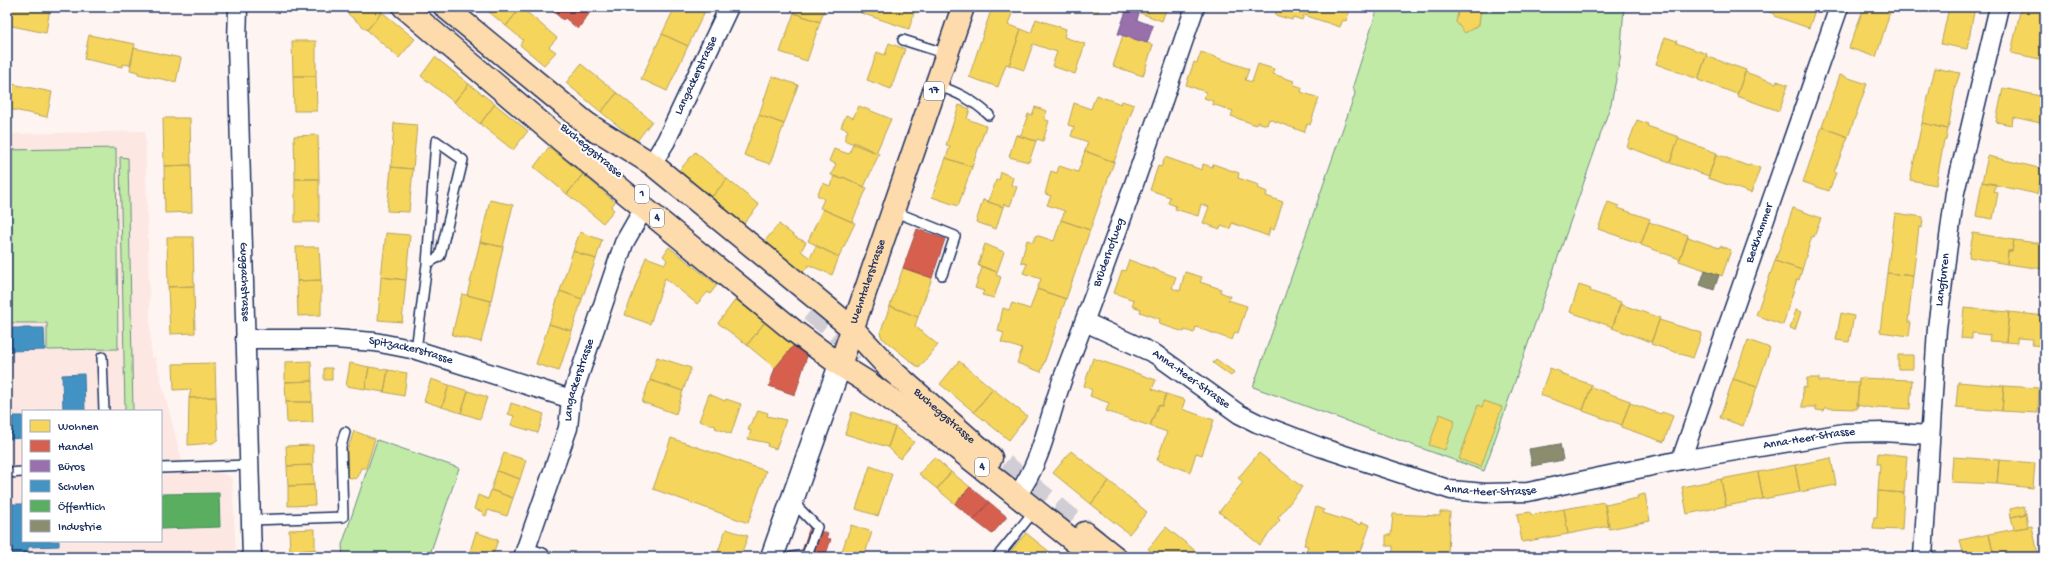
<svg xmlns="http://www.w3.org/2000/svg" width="2052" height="564" font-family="'Gochi Hand',sans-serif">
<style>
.built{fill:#fce7e2;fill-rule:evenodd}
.green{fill:#c1eaa6;stroke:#6e8c82}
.homes{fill:#f6d55c;stroke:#b4a35d}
.shops{fill:#d6604d;stroke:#9e5152}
.offices{fill:#9970ab;stroke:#735c94}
.schools{fill:#4393c3;stroke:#3775a5}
.public{fill:#5aae61;stroke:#478860}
.industry{fill:#8c8c6e;stroke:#6a7069}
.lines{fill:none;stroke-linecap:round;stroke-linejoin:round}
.primary-tunnel{stroke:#d1cdd4;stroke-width:22;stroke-dasharray:22 11;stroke-linecap:butt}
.lane-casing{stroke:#1b2f5e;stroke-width:12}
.street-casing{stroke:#1b2f5e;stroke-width:21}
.secondary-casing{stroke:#1b2f5e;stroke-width:25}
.primary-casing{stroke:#1b2f5e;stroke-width:25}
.lane{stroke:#fff;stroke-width:9}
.street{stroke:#fff;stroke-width:18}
.secondary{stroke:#fff;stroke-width:22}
.primary{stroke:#fedbac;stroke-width:22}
.labels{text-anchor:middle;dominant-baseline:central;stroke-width:4;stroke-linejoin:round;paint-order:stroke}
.shield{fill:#fff;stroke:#5f6d8e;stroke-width:1}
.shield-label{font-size:11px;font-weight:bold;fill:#1b2f5e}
.street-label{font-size:12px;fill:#1b2f5e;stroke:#fff}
</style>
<rect width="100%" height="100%" fill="#fef4f2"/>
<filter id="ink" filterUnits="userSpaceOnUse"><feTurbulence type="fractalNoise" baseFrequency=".025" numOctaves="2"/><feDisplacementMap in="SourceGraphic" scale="8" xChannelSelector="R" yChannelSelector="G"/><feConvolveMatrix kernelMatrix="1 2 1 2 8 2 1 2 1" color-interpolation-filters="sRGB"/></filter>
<g filter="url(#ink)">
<!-- built -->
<path class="built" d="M145,131L151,358L155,357L185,473H221L229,476L232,480L236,557H7V134ZM23,411H161V541H23Z"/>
<!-- green -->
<path class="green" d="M1378,7H1624L1620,60L1611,104L1484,471L1253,387L1343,128L1355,94L1353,86Z
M116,148L118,349L47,350V323H7V150Z
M120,157L128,158L133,411H125Z
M377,440L459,468L429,557H343L342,545Z"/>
<!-- homes -->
<path class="homes" d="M7,7L50,8L46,33L7,25Z
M342,7H377L382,12L367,30L341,8Z
M483,7H521L506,26Z
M521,7L557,38L549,47L556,52L544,65L520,45L523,40L506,26Z
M675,7H707L688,46L662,34Z
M796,7H825L820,22L794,13Z
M863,7H920L919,12L915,10L909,29L861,13Z
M992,7H1004L1013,10L1008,25L1021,29L1009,65L1006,64L998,87L969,77Z
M1083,7H1100L1098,12Z
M1132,7H1167L1162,21L1132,10Z
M1278,7H1351L1346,21L1343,20L1340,27L1304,15L1302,20L1293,17L1292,20L1275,15Z
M1459,7H1481L1479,25L1465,33L1456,22Z
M1767,7H1816L1809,28L1774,16L1775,14L1766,11Z
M1864,7H1894L1892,13L1890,12L1876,57L1849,48Z
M1949,7H1975L1967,49L1941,44Z
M2021,7H2045V21L2039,47L2042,48L2040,59L2011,53Z
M382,12L415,39L399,58L367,30Z
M794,13L820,22L807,61L780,52Z
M1036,19L1066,29L1064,37L1085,44L1075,74L1052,66L1057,52L1033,44L1024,70L1009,65L1021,29L1031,33Z
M662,34L688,46L667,91L641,79Z
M89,35L135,44L130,65L122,64V67L84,59Z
M1123,35L1153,45L1143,76L1113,66Z
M1665,37L1677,41L1676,43L1707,54L1698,79L1656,64Z
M292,41H316V76H293Z
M889,43L905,49L891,89L867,80L877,52L885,55Z
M134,48L181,58L176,82L138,74V72L130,70Z
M1201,52L1249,69L1245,80L1252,82L1258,64L1274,69L1273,74L1294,81L1293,84L1302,88L1301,92L1319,98L1310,125L1307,124L1304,132L1269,119L1267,125L1257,122L1256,125L1231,116L1233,111L1212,104L1213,101L1204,98L1206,92L1186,85L1194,62L1197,63Z
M1706,56L1746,70L1737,94L1698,80Z
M435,57L469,84L454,102L421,76Z
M581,64L617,93L601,112L566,83Z
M1935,68L1960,73L1956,85L1948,129L1922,123Z
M1745,72L1776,83L1777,81L1788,85L1779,111L1737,96Z
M1840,75L1867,84L1848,137L1822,127Z
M293,76H316L317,111H294Z
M772,76L798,85L784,124L759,115Z
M7,83L52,92L47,117L9,109V106H7Z
M469,84L495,104L480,124L454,102Z
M2003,88L2045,97V124L2013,117L2012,125L1996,122Z
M617,93L652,121L637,141L601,112Z
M1096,95L1121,104L1122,101L1134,105L1114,162L1085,151L1088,142L1071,136L1074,127L1068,125L1074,103L1091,109Z
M495,104L528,131L513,150L480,124Z
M959,105L970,109L967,119L986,126L972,167L946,158L950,146L946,145Z
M859,106L891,119L876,153L844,140L848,130L841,127L846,115L853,118Z
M1035,107L1047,111L1044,119L1049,121L1043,141L1037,139L1036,141L1016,135H1021L1028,114L1032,115Z
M759,115L784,124L770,164L744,155Z
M163,118H190L191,165L164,166Z
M1637,120L1648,124L1647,126L1679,137L1670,162L1627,147Z
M394,123L417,125L413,169L391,167Z
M1922,123L1948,129L1946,140H1944L1936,185L1910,180Z
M1822,127L1848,137L1834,172L1836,173L1829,191L1803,182Z
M318,135L319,179H295L294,136Z
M1016,135L1036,141L1029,162L1009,157Z
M1678,139L1717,153L1709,176L1670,163Z
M854,142L879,154L864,187L843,177L842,179L831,175L836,164L829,161L834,149L849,154Z
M549,147L583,174L567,194L534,167Z
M1085,151L1114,162L1090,230L1061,220L1065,211L1047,205L1051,196L1045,194L1051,171L1057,173L1059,166L1078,172Z
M695,152L727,179L710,199L677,173Z
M1716,154L1748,166L1749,164L1760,168L1751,193L1708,178Z
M1988,156L2043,169L2037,194L1982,182Z
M1165,157L1202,170L1203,164L1212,167L1213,164L1239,173L1238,178L1259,185L1258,188L1267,192L1266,196L1283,202L1274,230L1270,228L1268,236L1232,223L1230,229L1221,226L1220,229L1203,223L1209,207L1201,204L1198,216L1175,209L1176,206L1168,203L1170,197L1150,190L1158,166L1161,167Z
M946,158L972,167L958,206L932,197Z
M191,165L192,212L165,213L164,166Z
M391,167L413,169L409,212L387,211Z
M1001,172L1013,177L1011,185L1017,187L1010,206L1004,204L1003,207L983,200L989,201L996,180H999Z
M583,174L615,202L611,207L614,210L603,223L567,194Z
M834,176L842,179L843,177L867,188L852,222L820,208L824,199L817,195L823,183L830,186Z
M295,179H319V222H295Z
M727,179L759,205L742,226L710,199Z
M1982,182L1996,184L1994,192L1998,193L1993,219L1976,216Z
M490,200L513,205L503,247L480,242Z
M983,200L1003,207L996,229L976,222Z
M1608,202L1619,206L1618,208L1650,219L1641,244L1598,229Z
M1793,208L1821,218L1814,237L1812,236L1802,270L1775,261Z
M823,209L855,223L839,257L808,241Z
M1895,213L1923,217L1922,228L1919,227L1913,276L1887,273Z
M1061,220L1090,230L1066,299L1037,289L1041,279L1023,273L1027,264L1021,262L1027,240L1033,242L1036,235L1054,241Z
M1649,222L1688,235L1680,259L1641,245Z
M779,224L797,238L806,242L801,251L810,258L816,246L839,257L832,275L809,265L802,273L763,243Z
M580,232L602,240L596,259L573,251Z
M386,233L410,235L406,280L381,277Z
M1973,233L2014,240L2012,251H2008L2007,264L1969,257Z
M167,237H193L194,286L168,287Z
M1688,237L1719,248L1720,246L1731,250L1722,276L1679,261Z
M2014,240L2045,244L2043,269L2007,264L2008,251H2012Z
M480,242L503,247L491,301L467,295Z
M985,244L1004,252L997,272L978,265Z
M296,247H319L321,280L297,281Z
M669,247L717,285L710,294L708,292L697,304L665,278L650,324L625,315L646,257L665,264L667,260L663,256Z
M573,251L596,259L582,299L560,291Z
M1129,260L1176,277L1172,288L1180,291L1185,272L1202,277L1200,282L1221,289L1220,292L1230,296L1228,300L1247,306L1238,333L1235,332L1232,340L1196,327L1194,333L1185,330L1184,332L1159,324L1160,319L1140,312L1141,309L1132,306L1134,300L1114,293L1122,270L1125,271Z
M1775,261L1802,270L1799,280L1797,279L1783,325L1756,315Z
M978,265L997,272L996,275L1001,277L994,298L982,295L984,291L975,288L982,268Z
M903,268L932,278L918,317L890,306Z
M1887,273L1913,276L1908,322H1911L1909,336L1880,332Z
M381,277L406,280L402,322L378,320Z
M321,280V315L298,316L297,281Z
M1579,285L1591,289L1590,291L1621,302L1613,327L1570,312Z
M194,286L195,333L170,334L168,287Z
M1037,289L1066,299L1041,372L1017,363L1022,349L1001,342L1004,333L998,331L1003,308L1009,310L1012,303L1030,309Z
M560,291L582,299L572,331L549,324Z
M462,294L491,301L481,342L452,335Z
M736,299L765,322L747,345L718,323Z
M1620,304L1660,318L1651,342L1612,328Z
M890,306L918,317L915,326L938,345L919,368L882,338L880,333Z
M1964,308L2009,312L2006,342L1989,341L1990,335L1972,333V339L1961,338Z
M1796,310L1801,312L1795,330L1790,328Z
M2009,312L2045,316L2042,346L2032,345L2033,339L2017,338V343L2006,342Z
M1841,313L1854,316L1849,342L1836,340Z
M1659,320L1702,333L1693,358L1651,344Z
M765,322L794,345L775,368L747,345Z
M549,324L572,331L559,371L536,364Z
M1748,340L1770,348L1757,387L1733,379Z
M1898,355H1913V369H1898Z
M657,357L691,368L683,391L650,380Z
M1093,358L1156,380L1152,389L1166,394L1162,406L1158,405L1150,426L1106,411L1109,403L1090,396L1092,390L1084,386Z
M1216,359L1234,372L1231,376L1213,363Z
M311,361L312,381L285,382V362Z
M959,361L993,389L974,412L940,384Z
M215,363L216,397L189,398L191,389L174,390L173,364Z
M350,363L369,367L365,389L346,386Z
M369,367L388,370L384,392L365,389Z
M324,368H332V380H324Z
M1550,368L1561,372V374L1592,385L1583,410L1540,395Z
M388,370L407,373L404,396L384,392Z
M1807,378H1819V381L1859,382L1857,409L1825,408L1824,411L1816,410V407H1802L1803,387L1806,388Z
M1859,378L1912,380L1910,409L1877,407V409L1857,405Z
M431,379L449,385L442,407L424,401Z
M1733,379L1757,387L1743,426L1720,418Z
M650,380L683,391L676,414L642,402Z
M312,381V402H286L285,382Z
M1958,382L2004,386L2002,411L1956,407Z
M449,385L468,391L461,413L442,407Z
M2004,386L2039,388L2038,413L2002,411Z
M1591,387L1630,401L1622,425L1583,411Z
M993,389L1027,416L1009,440L974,412Z
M468,391L487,397L480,419L461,413Z
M709,394L725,401L726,399L741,404L731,434L715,428L716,426L699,421Z
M1166,394L1185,400L1182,409L1214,420L1202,455L1196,453L1190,472L1157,460L1167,432L1150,426L1158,405L1162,406Z
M216,397L218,439L213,443L188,445L189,398Z
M1484,401L1502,407L1481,467L1459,459L1478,405L1482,407Z
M286,402H312L313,422L287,423Z
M511,403L544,414L538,433L511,425L514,416L508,414Z
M1630,403L1661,414L1662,412L1673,416L1664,442L1621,427Z
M758,410L768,413L767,416L786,420L776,449L767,446L768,443L748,439L751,431L748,430L753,418H755Z
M852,412L895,427L888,447L845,434Z
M1440,414L1455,420L1445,450L1429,445Z
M895,427L914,442L900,459L888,447Z
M354,431L375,439L366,468H361L356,479L347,477V451Z
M671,438L766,471L748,523L653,489Z
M313,445V465L287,466L286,446Z
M1071,451L1109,481L1091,504L1053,473Z
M504,453L526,460L520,479L497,471Z
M1259,453L1302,487L1278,518L1280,520L1260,545L1219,512L1243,482L1238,478Z
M1878,453L1907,456L1904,493L1878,491L1880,464H1877Z
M934,457L951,472L937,489L919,474Z
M1953,457L1999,460L1997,484L1951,482Z
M1831,458L1836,485L1800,492L1795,465Z
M1999,460L2035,463L2033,488L1997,484Z
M313,465L314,485L288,486L287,466Z
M1795,465L1800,492L1763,499L1758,472Z
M870,466L892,474L878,516L856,509Z
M497,471L520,479L513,498L491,490Z
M951,472L970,487L955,504L937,489Z
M1758,472L1763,499L1726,506L1721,479Z
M1721,479L1726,506L1687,514L1682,487Z
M1109,481L1147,512L1129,534L1091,504Z
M314,485L315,505L288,506V486Z
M491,490L513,498L507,516L488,510L486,516L482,514L483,512L474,509L478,495L488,499Z
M1878,491L1904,493L1902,530L1873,529L1874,517H1877Z
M1645,494L1650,521L1609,529L1605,505L1638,498L1637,496Z
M1604,502L1609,526L1568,534L1564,509Z
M2024,506L2026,514L2011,517L2010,509Z
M1316,507L1324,510L1323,513L1361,525L1362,522L1370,525L1359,557H1304L1308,546L1304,545Z
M1564,509L1568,534L1522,542L1517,514L1530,512L1531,515Z
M1440,512H1450L1448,552L1456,553V557H1393V546H1386V535H1391L1393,514L1440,516Z
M2026,514L2028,527L2014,529L2011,517Z
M851,525L872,532L864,557H840Z
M2032,526L2038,554L2023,557H1994L1989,534Z
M1166,527L1203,557H1158L1148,549Z
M315,529V550L290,551L289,530Z
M726,529L748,536L740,557H732L718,552Z
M476,532L498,540L492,557L470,551Z
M1026,533L1056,557H1006Z
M1989,534L1994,557H1964L1960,540Z
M315,550L316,557H290V551Z
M470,551L487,557H468Z
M684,553L696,557H682Z"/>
<!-- shops -->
<path class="shops" d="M548,7H594L578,29L565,18L563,20Z
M917,229L945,239L932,278L903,268Z
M794,345L807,356L795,395L769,386L775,368Z
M970,487L989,502L974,520L955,504Z
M989,502L1007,517L992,534L974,520Z
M810,527L828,534L826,538L831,539L825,557H810L801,554Z"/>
<!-- offices -->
<path class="offices" d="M1127,8L1139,13L1137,20L1153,26L1147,43L1118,34Z"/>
<!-- schools -->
<path class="schools" d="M7,328H44L45,350L7,351Z
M84,374L85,411H63L62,375Z
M7,416H23V438L7,439Z
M7,504H23V541H59V546L28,547V557H7Z"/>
<!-- public -->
<path class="public" d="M219,493L220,527L161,529V494Z"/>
<!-- industry -->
<path class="industry" d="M1705,270L1719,275L1714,290L1700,285Z
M1560,444L1563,460L1532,466L1529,449Z"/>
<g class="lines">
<!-- primary-tunnel -->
<path class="primary-tunnel" d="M810,311L863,353
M978,444L1102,544"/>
<defs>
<path id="lane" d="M903,40L947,54
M936,85C957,92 973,100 989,115
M893,211L955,236L942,275
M416,350L427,264L436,141L463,160L440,256L427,264
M102,357L104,411
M161,468L249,465
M7,473L23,472
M251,520L343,517L341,447L345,432
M792,557L807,555L817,527L793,502
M997,557L1035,510"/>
<g id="street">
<path id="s1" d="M238,7L237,43L252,557"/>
<path id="s2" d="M652,164L666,141L729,7"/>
<path id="s3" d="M1085,322L1155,354L1239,414L1257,423L1320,447L1451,490L1485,493L1528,492L1681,460L1844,433L1883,432L1930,435"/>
<path id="s4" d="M245,339H334L375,342L416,350L571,399"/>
<path id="s5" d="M1681,460L1839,7"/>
<path id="s6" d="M1017,495C1043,461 1049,414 1064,375C1111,253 1153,130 1195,7"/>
<path d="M525,552L541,557"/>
<path id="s7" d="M523,557L568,428L571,399L624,243L644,208"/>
<path id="s8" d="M1923,557L1937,328L1955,192L1999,7"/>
</g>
<path id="secondary" d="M772,557L840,365"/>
<g id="primary">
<path d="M404,7L561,140L794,331L840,365L867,382L944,438L1094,557"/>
<path d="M445,7L597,132"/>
<path id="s9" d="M586,123L652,164L818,300L853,329L890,369L991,458"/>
<path id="s10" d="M840,365L963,7"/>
<path d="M1085,533L1115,557"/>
</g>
</defs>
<!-- lane casing -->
<use href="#lane" class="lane-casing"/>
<!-- street casing -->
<use href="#street" class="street-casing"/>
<!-- secondary casing -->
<use href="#secondary" class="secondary-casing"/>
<!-- primary casing -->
<use href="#primary" class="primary-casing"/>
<!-- lane -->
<use href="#lane" class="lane"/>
<!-- street -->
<use href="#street" class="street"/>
<!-- secondary -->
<use href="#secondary" class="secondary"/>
<!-- primary -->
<use href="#primary" class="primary"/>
</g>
</g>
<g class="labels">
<!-- shield labels -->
<g class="shield">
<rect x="924" y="82" width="20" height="18" rx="3"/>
<rect x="635" y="185" width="14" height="18" rx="3"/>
<rect x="650" y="209" width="14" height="18" rx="3"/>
<rect x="975" y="458" width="14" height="18" rx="3"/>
</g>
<g class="shield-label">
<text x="934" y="91">17</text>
<text x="642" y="194">1</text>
<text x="657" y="218">4</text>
<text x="982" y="467">4</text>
</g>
<!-- street labels -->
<g class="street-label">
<text stroke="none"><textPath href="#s2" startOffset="99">Langackerstrasse</textPath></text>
<text transform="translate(591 151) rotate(40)">Bucheggstrasse</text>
<text stroke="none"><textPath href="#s5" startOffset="240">Beckhammer</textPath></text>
<text stroke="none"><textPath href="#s6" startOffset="260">Brüderhofweg</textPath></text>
<text stroke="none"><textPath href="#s8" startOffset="278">Langfurren</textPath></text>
<text stroke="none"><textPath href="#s1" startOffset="275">Guggachstrasse</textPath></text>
<text stroke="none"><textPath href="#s10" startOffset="88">Wehntalerstrasse</textPath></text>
<text stroke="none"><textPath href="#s4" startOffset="167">Spitzackerstrasse</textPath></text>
<text stroke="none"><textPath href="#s3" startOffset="121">Anna-Heer-Strasse</textPath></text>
<text stroke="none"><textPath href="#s7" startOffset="186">Langackerstrasse</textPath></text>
<text stroke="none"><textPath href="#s9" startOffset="464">Bucheggstrasse</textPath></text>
<text stroke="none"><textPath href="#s3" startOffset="769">Anna-Heer-Strasse</textPath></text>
<text stroke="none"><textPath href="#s3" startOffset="445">Anna-Heer-Strasse</textPath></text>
</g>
</g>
<!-- margin -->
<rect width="2052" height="564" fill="none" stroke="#fff" stroke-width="24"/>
<rect x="12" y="12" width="2028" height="540" fill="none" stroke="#1b2f5e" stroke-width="1.5" filter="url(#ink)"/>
<!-- legend -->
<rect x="22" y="410" width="140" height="132" fill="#ffffff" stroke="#a4acbf"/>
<rect x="30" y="420" width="20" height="12" fill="#f6d55c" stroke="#a4acbf"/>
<text x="58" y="430" font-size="12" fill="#1b2f5e">Wohnen</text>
<rect x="30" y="440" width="20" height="12" fill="#d6604d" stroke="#a4acbf"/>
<text x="58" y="450" font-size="12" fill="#1b2f5e">Handel</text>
<rect x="30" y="460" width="20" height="12" fill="#9970ab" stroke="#a4acbf"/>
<text x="58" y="470" font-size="12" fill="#1b2f5e">Büros</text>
<rect x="30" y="480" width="20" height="12" fill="#4393c3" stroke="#a4acbf"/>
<text x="58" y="490" font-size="12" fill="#1b2f5e">Schulen</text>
<rect x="30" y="500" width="20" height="12" fill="#5aae61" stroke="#a4acbf"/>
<text x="58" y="510" font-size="12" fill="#1b2f5e">Öffentlich</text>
<rect x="30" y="520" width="20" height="12" fill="#8c8c6e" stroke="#a4acbf"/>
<text x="58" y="530" font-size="12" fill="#1b2f5e">Industrie</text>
</svg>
